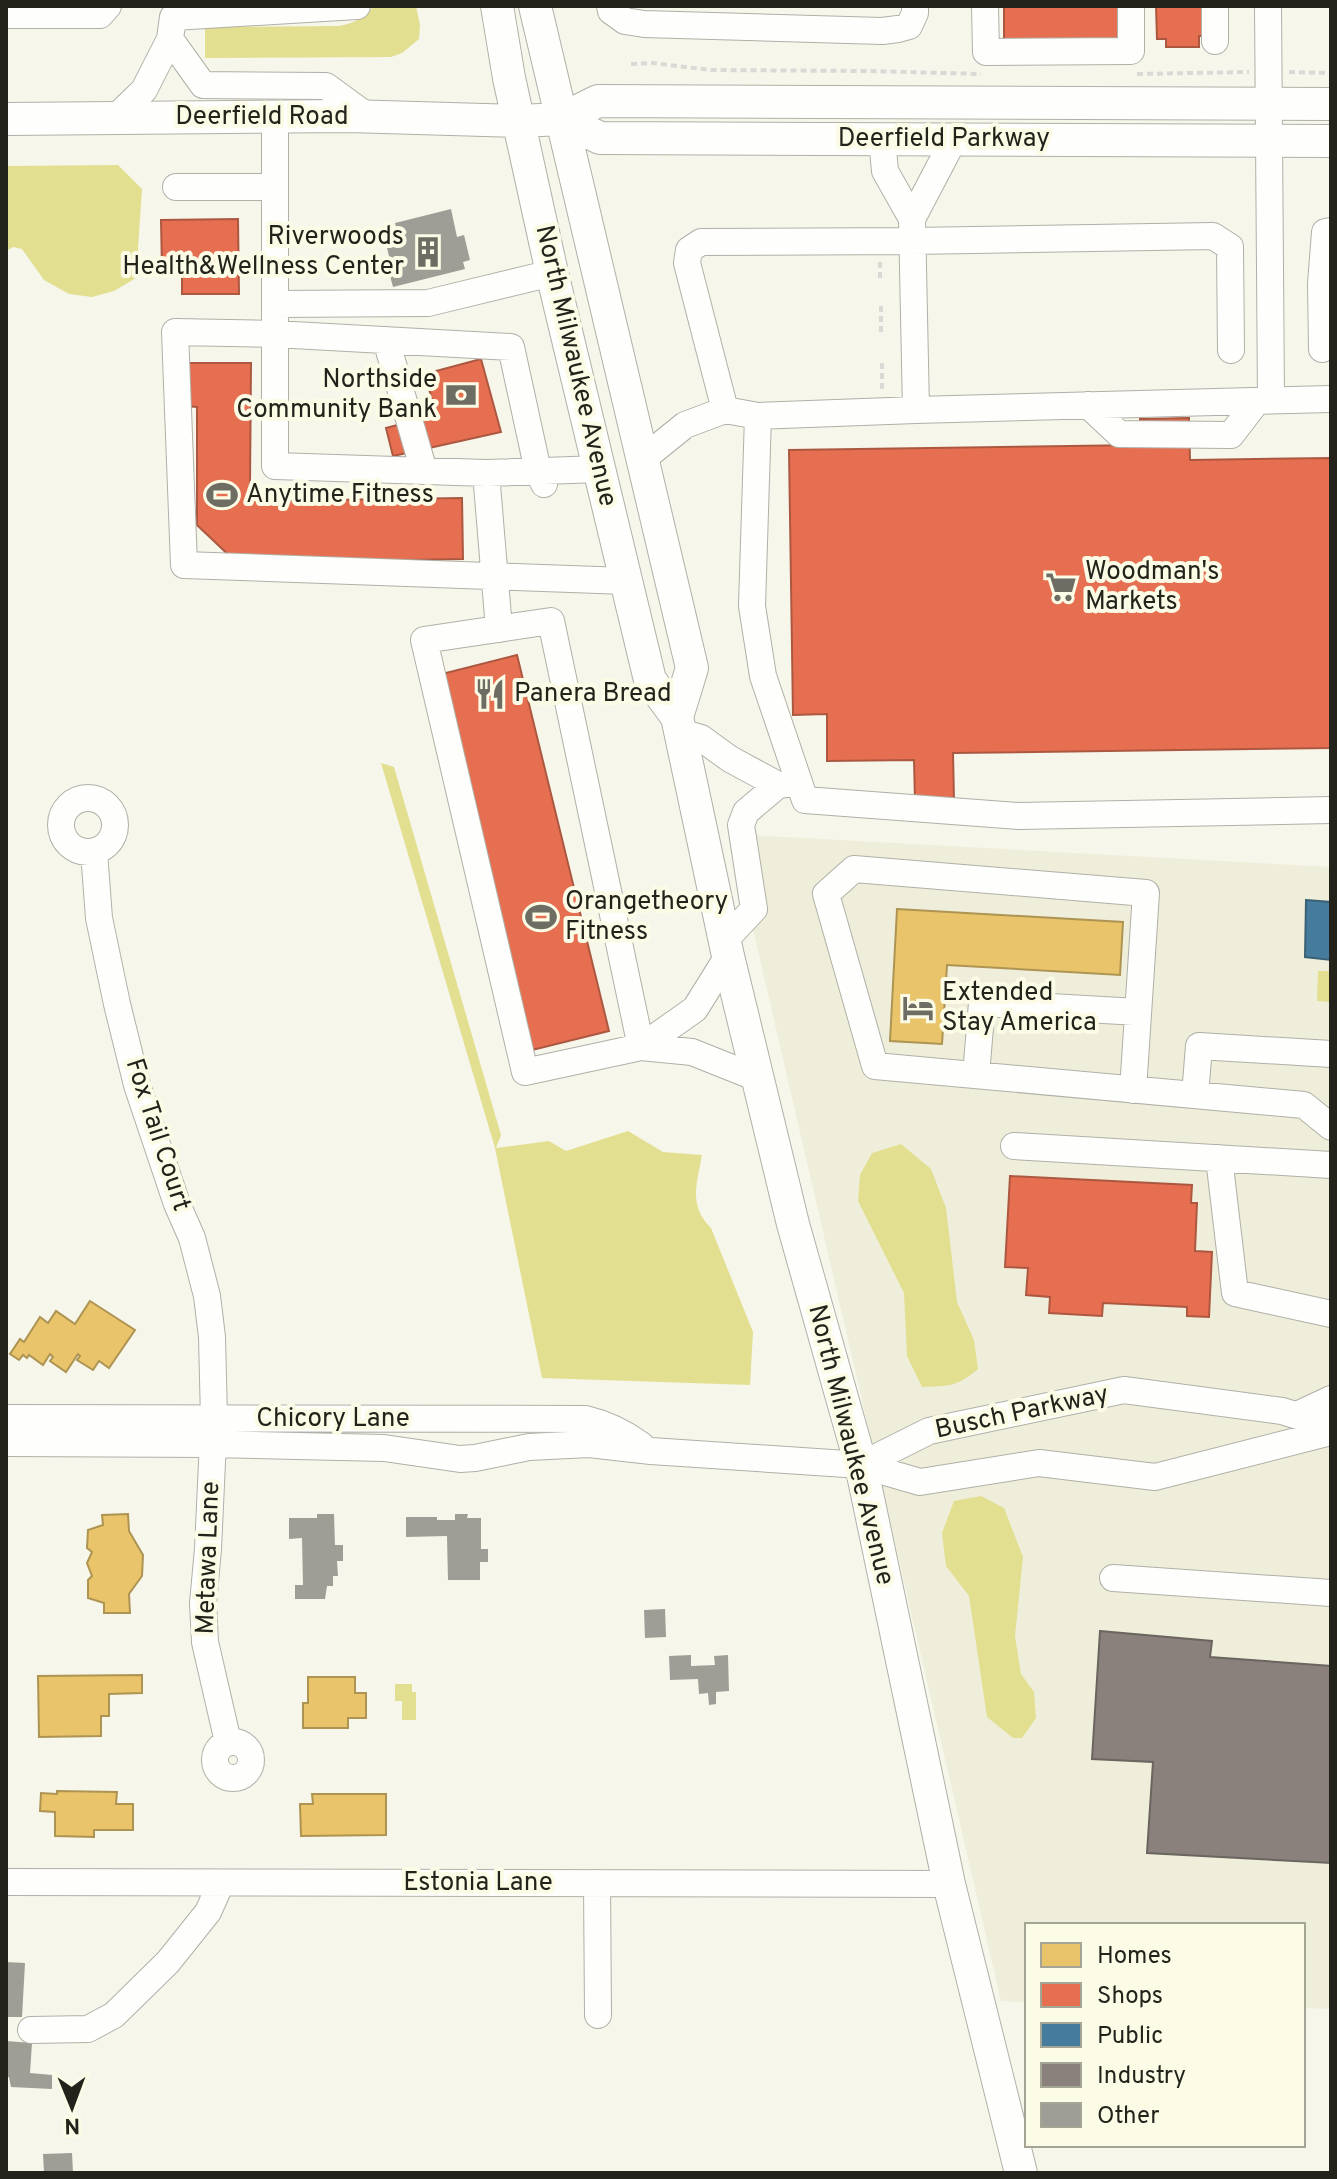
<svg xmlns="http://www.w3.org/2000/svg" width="1337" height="2179" font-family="Overpass,sans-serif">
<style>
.built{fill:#efeeda}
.water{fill:#e2df91}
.homes{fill:#e9c46a;stroke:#ae9452;stroke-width:2}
.shops{fill:#e76f51;stroke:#ac5841;stroke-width:2}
.public{fill:#457b9d;stroke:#3b6176;stroke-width:2}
.industry{fill:#8a817c;stroke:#6b655f;stroke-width:2}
.building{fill:#9e9e96}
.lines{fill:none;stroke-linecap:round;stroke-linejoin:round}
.minor-casing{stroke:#b0b0a8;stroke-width:28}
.major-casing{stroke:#b0b0a8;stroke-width:34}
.path{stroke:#d9d9d6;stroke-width:4;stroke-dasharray:6 4;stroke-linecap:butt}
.minor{stroke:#fefefc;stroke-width:26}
.major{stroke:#fefefc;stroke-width:32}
.labels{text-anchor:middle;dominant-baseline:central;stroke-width:8;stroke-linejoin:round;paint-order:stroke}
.street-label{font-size:26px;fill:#23231b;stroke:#fbfbe6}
.poi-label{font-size:26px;fill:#23231b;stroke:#fbfbe6;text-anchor:start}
</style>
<rect width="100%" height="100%" fill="#f6f6eb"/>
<!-- built -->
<path class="built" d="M731,834L1331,867V2009L1303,2008V1925H1027V2002L1001,2001Z"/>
<!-- water -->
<path class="water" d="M374,6H416L420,25L419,39L402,53L391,57L205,58V27L339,26C355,23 364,18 374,6Z
M118,165L142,189L136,278L114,291L92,297L69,294L44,280L22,249L13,247L6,251V166Z
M381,763L394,767L501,1135L496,1148L549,1141L566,1151L628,1131L663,1152L702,1155C697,1184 688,1205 711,1228L753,1332L750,1385L542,1378L495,1148Z
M1318,971H1331V1002L1317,1001Z
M901,1144L931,1169L946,1208L957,1302L974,1340L978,1369C956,1387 950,1386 922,1387L907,1356L904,1293L858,1201L860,1175L872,1153Z
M981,1496L1004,1508L1023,1557L1015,1636L1021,1674L1034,1692L1036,1718L1022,1738H1013L987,1717L969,1596L946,1566L942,1533L954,1501Z
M395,1684H412V1692H416V1720H402V1701H395Z"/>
<!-- homes -->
<path class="homes" d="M897,909L1123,922L1120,975L947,965L942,1044L890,1041Z
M90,1301L135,1330L109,1368L99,1361L93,1370L77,1360L80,1356L78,1354L66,1372L50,1361L53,1357L50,1354L43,1365L29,1355L27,1358L23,1355L19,1360L10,1354L20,1339L24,1342L40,1317L48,1323L56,1311L75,1324Z
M128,1514L129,1531L143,1555L142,1576L129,1594L130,1613H104V1603L88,1598V1580L92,1576L87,1563L92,1552L87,1548L88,1530L103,1525L102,1515Z
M142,1675V1693L109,1694V1716H101V1736L39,1737L38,1676Z
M308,1677H355V1693H366V1718H348V1728H303V1703H308Z
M57,1791L117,1792L116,1804H133V1830H94V1837L55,1836V1812L40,1811L41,1793L57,1794Z
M312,1794H386V1835L301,1836L300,1804H313Z"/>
<!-- shops -->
<path class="shops" d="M1004,6H1128L1120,44H1004Z
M1156,6H1206L1205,36H1199V47H1166V39H1157Z
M238,219L239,294H182V269H162L161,220Z
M481,359L501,432L393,456L386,428L436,415L425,374Z
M185,363H251L250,485L261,501L462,498L463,559L237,563L197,525V407L185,406Z
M1189,418L1190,460L1331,458V748L953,753L954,801H915L914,760L827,761V714L793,715L789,450L1140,445V419Z
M517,655L609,1031L532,1050L442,674Z
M1010,1176L1192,1185L1191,1203H1197L1195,1251L1212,1252L1209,1317L1187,1316V1307L1103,1303L1102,1316L1049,1313L1050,1297L1026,1295L1028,1268L1005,1267Z"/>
<!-- public -->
<path class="public" d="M1306,900L1331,902V960L1305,957Z"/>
<!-- industry -->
<path class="industry" d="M1100,1631L1212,1641L1210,1657L1331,1666V1863L1147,1853L1153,1762L1092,1759Z"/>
<!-- building -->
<path class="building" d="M451,209L457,237L464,235L470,260L463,262L465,269L393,287L385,257L389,256L387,248L400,244L395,223Z
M317,1514H334L335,1545H343V1561H337L338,1576H333V1586H327L325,1599H295V1585H303L302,1538L289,1539V1518H317Z
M455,1514H468L467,1518H481V1549H488V1562H480V1580H448L447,1536L406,1537V1517H437V1520H455Z
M665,1609L666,1637L645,1638L644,1610Z
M691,1655V1666L715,1665L714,1656L728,1655L729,1691L716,1692V1704L709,1705L708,1693L699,1694L698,1679L670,1680L669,1656Z
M6,1962L25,1963L22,2017H6Z
M6,2041L32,2043L30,2073L52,2075V2089L11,2087L9,2077H6Z
M72,2153L73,2173H44L43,2154Z"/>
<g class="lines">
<defs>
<path id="minor" d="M610,6L611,11L625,21L644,24L882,31L898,29L909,26L915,13V6
M985,6L986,52L1131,51V6
M1268,6L1271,400
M6,15H100L108,6
M170,39L203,85L326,86L367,116
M1215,41V6
M275,117V466L486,473L600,469
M115,118L144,90L170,39L173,17L357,6
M882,139L885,171L912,219
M176,187H275
M275,304L428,303L552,273
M386,340L424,471
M1322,349L1321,284L1325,232L1331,231
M1331,399L916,410L758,416L752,606L763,676L805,800L1019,816L1331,810
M1088,405L1119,434L1231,435L1257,401
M916,410L912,219L954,139
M758,416L725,410L687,263L689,250L701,242L913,241L1213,236L1230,247L1231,350
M643,459L685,425L725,410
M486,473L499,629
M544,484L538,471L511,347L275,334L175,332L184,565L626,581
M680,732L701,738L730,759L778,785L794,783
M61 825a27 27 0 1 1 54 0a27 27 0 1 1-54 0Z
M94,852L99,918L117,1004L137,1085L177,1204L192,1238L207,1296L212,1337L214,1419L208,1549L203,1603L205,1642L228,1742
M725,940L754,909L741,825L746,812L778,785
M641,1047L551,621L424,640L525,1072L641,1047L692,1052L757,1078
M641,1047L695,1009L728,956
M976,1075L982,1003L1138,1012
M1133,1090L1146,893L854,869L826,894L875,1066L1304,1105L1331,1127
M1195,1095L1199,1046L1331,1054
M1014,1146L1331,1165
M1219,1158L1235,1293L1331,1314
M1297,1415L1331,1399
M6,1418L585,1419C607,1424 623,1432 641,1445
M6,1443L212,1444L384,1448L460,1459L475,1458L529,1447L589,1444L651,1451L861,1465L920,1482L1039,1463L1155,1477L1331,1432
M861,1465L929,1431L1124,1390L1282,1411L1331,1426
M1113,1578L1331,1593
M215 1760a18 18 0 1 1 36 0a18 18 0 1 1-36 0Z
M6,1882L949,1884
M597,1883L598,2015
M31,2030L88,2029L114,2015L168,1962L208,1912L221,1883"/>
<path id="major" d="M497,6L509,78L552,273L650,680L677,717L728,956L793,1224L861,1465L949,1884L1021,2173
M535,6L692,668L677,717
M6,119L348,116L519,121L562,119L598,101L1331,104
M562,119L600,138L1331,141"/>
</defs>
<!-- minor casing -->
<use href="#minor" class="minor-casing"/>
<!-- major casing -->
<use href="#major" class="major-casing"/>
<!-- path -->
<path class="path" d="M631,64L653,63L710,70L869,71L981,74
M1289,72L1331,73
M1137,74L1249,72
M880,262V280
M881,306V336
M882,363V391"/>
<!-- minor -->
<use href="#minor" class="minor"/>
<!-- major -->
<use href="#major" class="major"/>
</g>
<!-- icons -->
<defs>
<symbol id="building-bare" viewBox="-9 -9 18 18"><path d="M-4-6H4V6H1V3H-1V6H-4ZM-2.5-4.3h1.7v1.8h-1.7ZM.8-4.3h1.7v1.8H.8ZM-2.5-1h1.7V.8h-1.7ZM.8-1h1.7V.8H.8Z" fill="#6d6d64" stroke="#fbfbe6" stroke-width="2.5" paint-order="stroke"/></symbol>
<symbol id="bank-bare" viewBox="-9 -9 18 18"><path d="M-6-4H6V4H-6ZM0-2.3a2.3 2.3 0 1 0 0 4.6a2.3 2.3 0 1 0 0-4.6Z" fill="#6d6d64" stroke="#fbfbe6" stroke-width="2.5" paint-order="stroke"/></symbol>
<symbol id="stadium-bare" viewBox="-9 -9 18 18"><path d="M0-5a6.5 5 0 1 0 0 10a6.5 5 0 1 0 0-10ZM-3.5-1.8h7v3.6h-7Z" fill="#6d6d64" stroke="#fbfbe6" stroke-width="2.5" paint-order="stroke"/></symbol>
<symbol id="supermarket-bare" viewBox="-9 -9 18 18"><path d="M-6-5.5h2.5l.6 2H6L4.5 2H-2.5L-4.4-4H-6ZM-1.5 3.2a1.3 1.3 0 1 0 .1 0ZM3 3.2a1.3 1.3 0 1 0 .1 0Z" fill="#6d6d64" stroke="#fbfbe6" stroke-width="2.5" paint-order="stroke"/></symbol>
<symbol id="restaurant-bare" viewBox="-9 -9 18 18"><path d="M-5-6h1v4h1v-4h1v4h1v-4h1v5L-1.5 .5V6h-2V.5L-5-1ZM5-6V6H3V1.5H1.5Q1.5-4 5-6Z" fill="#6d6d64" stroke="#fbfbe6" stroke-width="2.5" paint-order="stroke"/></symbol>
<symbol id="hotel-bare" viewBox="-9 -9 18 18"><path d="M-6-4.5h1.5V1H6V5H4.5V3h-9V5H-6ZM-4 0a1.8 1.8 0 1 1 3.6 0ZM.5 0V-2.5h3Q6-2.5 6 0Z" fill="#6d6d64" stroke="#fbfbe6" stroke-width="2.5" paint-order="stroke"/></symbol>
</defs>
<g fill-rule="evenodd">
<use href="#building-bare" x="406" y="230" width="44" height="44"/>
<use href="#bank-bare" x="439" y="373" width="44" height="44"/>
<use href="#stadium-bare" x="200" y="473" width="44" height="44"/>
<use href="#supermarket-bare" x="1039" y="565" width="44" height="44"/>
<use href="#restaurant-bare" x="468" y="672" width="44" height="44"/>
<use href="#stadium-bare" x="519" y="895" width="44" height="44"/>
<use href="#hotel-bare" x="896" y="986" width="44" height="44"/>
</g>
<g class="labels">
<!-- street labels -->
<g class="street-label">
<text x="262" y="117">Deerfield Road</text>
<text x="944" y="139">Deerfield Parkway</text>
<text transform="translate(575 366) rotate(77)">North Milwaukee Avenue</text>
<text transform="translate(157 1135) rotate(72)">Fox Tail Court</text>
<text transform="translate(1022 1413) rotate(-12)">Busch Parkway</text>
<text x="333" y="1419">Chicory Lane</text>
<text transform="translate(850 1445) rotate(76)">North Milwaukee Avenue</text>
<text transform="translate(209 1558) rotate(-88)">Metawa Lane</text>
<text x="478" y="1883">Estonia Lane</text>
</g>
<!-- poi labels -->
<g class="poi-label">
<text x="404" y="237" text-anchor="end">Riverwoods<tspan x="404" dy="30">Health&amp;Wellness Center</tspan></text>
<text x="437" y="380" text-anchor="end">Northside<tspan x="437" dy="30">Community Bank</tspan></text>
<text x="246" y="495">Anytime Fitness</text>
<text x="1085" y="572">Woodman's<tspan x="1085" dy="30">Markets</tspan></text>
<text x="514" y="694">Panera Bread</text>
<text x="565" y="902">Orangetheory<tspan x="565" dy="30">Fitness</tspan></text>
<text x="942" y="993">Extended<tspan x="942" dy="30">Stay America</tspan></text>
</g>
</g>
<!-- border -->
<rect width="1337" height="2179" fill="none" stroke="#23231b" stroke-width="16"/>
<!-- legend -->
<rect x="1025" y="1923" width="280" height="224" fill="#fbfbe6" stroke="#a5a595" stroke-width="2"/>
<rect x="1041" y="1943" width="40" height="24" fill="#e9c46a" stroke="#a5a595" stroke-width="2"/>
<text x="1097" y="1963" font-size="24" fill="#23231b">Homes</text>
<rect x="1041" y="1983" width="40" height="24" fill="#e76f51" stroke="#a5a595" stroke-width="2"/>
<text x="1097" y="2003" font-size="24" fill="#23231b">Shops</text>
<rect x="1041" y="2023" width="40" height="24" fill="#457b9d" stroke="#a5a595" stroke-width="2"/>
<text x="1097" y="2043" font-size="24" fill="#23231b">Public</text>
<rect x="1041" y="2063" width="40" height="24" fill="#8a817c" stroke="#a5a595" stroke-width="2"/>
<text x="1097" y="2083" font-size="24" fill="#23231b">Industry</text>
<rect x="1041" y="2103" width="40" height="24" fill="#9e9e96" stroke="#a5a595" stroke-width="2"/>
<text x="1097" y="2123" font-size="24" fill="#23231b">Other</text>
<!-- north arrow -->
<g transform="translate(72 2107) rotate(179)" stroke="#fbfbe6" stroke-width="6" paint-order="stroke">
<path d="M0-6L14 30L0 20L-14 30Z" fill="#23231b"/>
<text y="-12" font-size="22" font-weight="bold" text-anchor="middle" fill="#23231b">N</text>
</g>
</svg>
